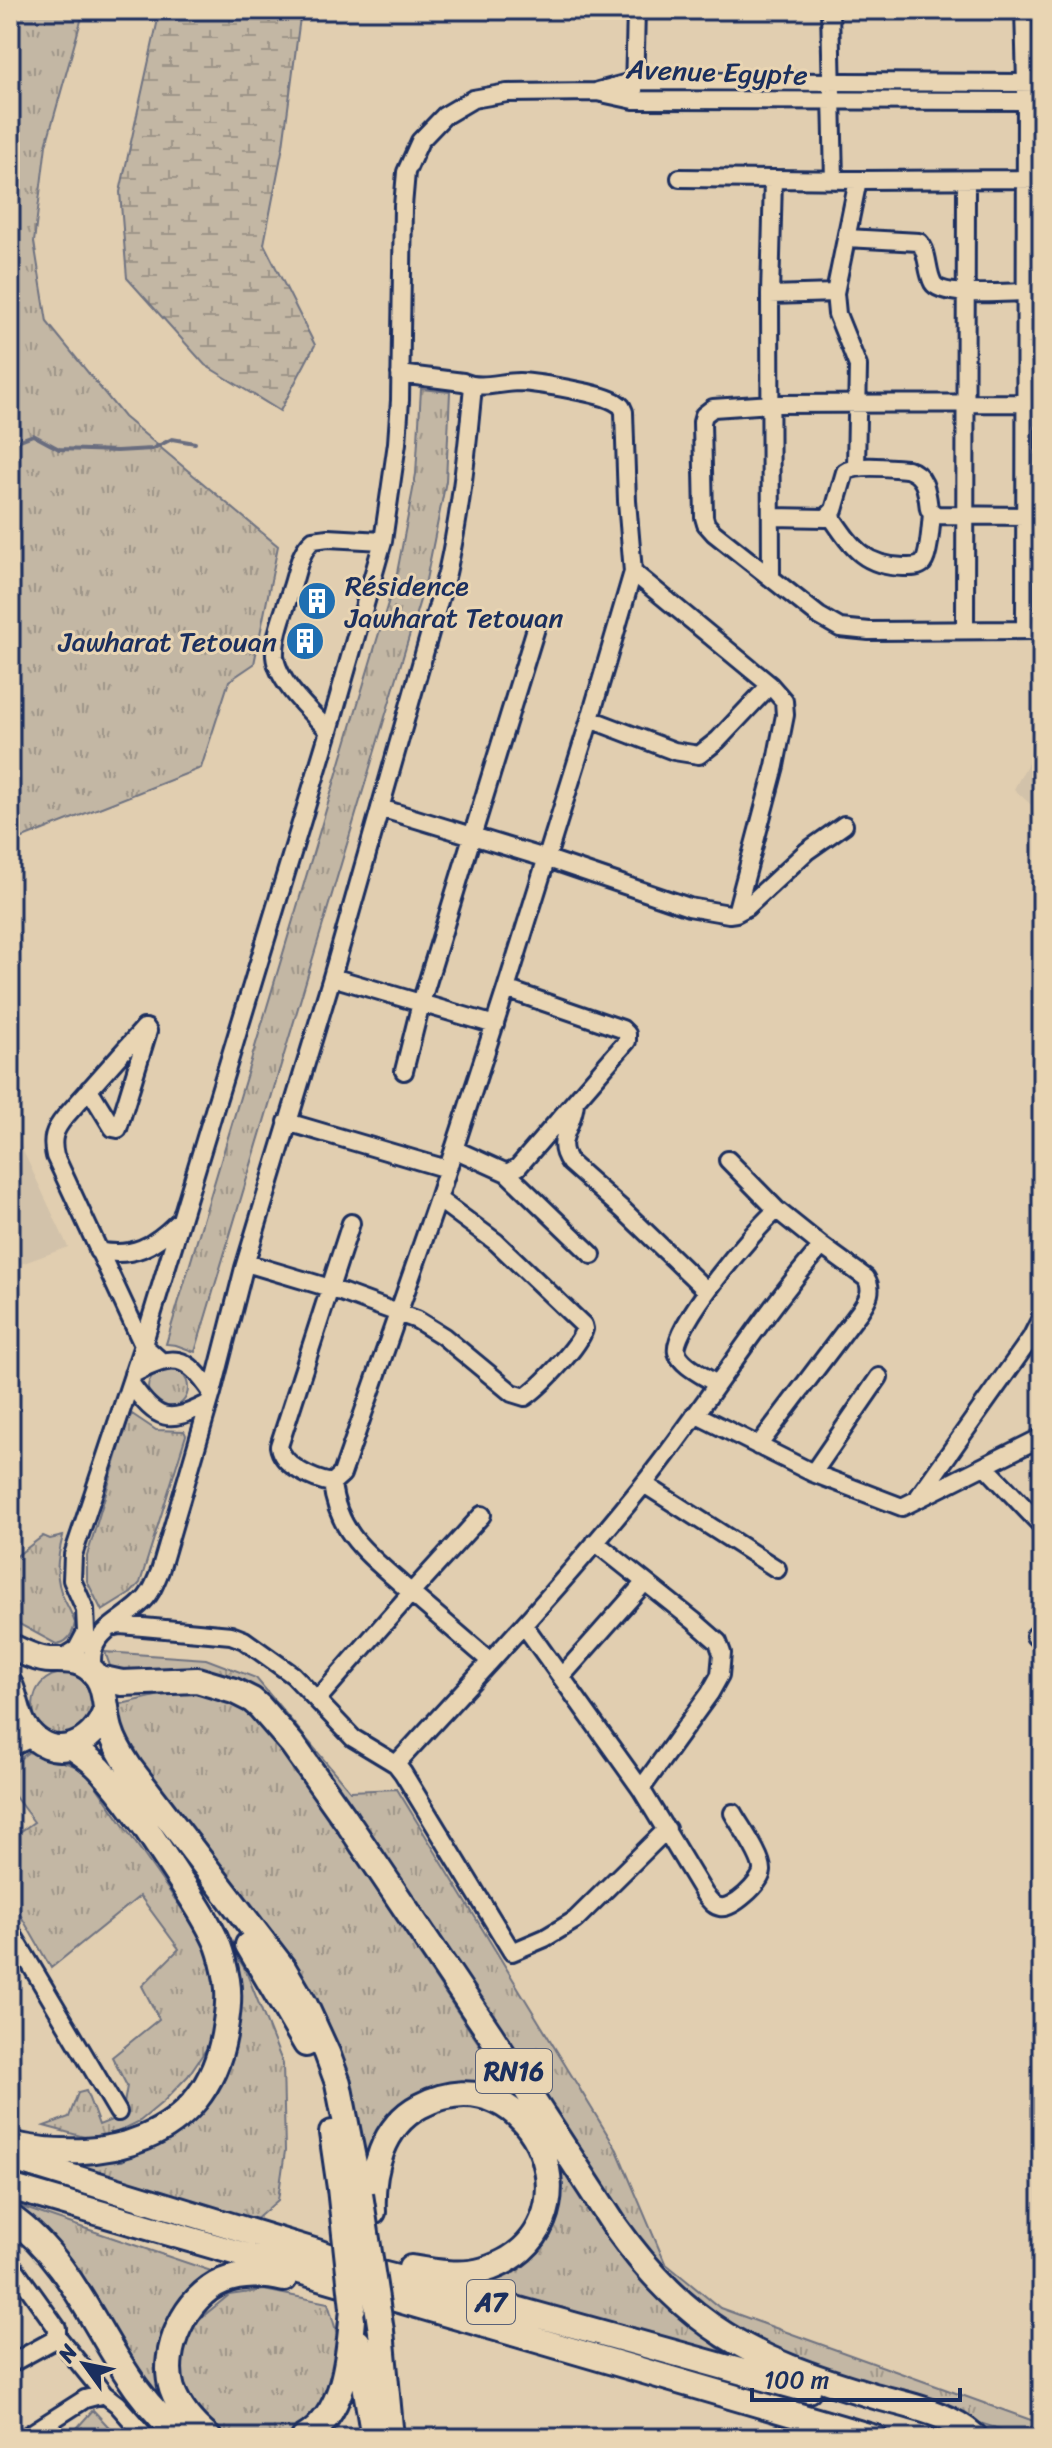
<svg xmlns="http://www.w3.org/2000/svg" width="1052" height="2448" font-family="Sriracha,sans-serif">
<style>
.built{fill:#d2c2aa}
.grass{fill:url(#grass-tufts);stroke:#6f7381;stroke-width:2}
.wetland{fill:url(#wetland-marsh);stroke:#6f7381;stroke-width:2}
.lines{fill:none;stroke-linecap:round;stroke-linejoin:round}
.stream{stroke:#696d7f;stroke-width:4}
.minor-casing{stroke:#1b2f5e;stroke-width:22}
.highway-casing{stroke:#1b2f5e;stroke-width:30}
.minor{stroke:#e9d5b3;stroke-width:16}
.highway{stroke:#e9d5b3;stroke-width:24}
.highway-bridge-casing{stroke:#1b2f5e;stroke-width:30;stroke-linecap:butt}
.highway-bridge{stroke:#e9d5b3;stroke-width:24}
.labels{text-anchor:middle;dominant-baseline:central;stroke-width:6;stroke-linejoin:round;paint-order:stroke}
.shield{fill:#e9d5b3;stroke:#596178;stroke-width:2}
.shield-label{font-size:26px;font-weight:bold;fill:#1b2f5e}
.street-label{font-size:28px;fill:#1b2f5e;stroke:#e9d5b3}
.poi-label{font-size:28px;fill:#1b2f5e;stroke:#e9d5b3;text-anchor:start}
</style>
<defs>
<pattern id="grass-tufts" width="24" height="20" patternUnits="userSpaceOnUse" patternTransform="scale(2)"><rect width="24" height="20" fill="#c3b7a4"/><path d="M3 7l-1-3M5 7V3M7 7l1-3M15 17l-1-3M17 17v-4M19 17l1-3" fill="none" stroke="#9e9589"/></pattern>
<pattern id="wetland-marsh" width="20" height="14" patternUnits="userSpaceOnUse" patternTransform="scale(2)"><rect width="20" height="14" fill="#c3b7a4"/><path d="M1 5h8M5 5V1M11 12h8M15 12V8" fill="none" stroke="#9e9589"/></pattern>
</defs>
<rect width="100%" height="100%" fill="#e1ceb0"/>
<filter id="ink" filterUnits="userSpaceOnUse"><feTurbulence type="fractalNoise" baseFrequency=".0125" numOctaves="2"/><feDisplacementMap in="SourceGraphic" scale="16" xChannelSelector="R" yChannelSelector="G"/><feConvolveMatrix kernelMatrix="1 2 1 2 8 2 1 2 1" color-interpolation-filters="sRGB"/></filter>
<g filter="url(#ink)">
<!-- built -->
<path class="built" d="M1042,737V815L1014,789Z
M10,1123L68,1247L10,1268Z"/>
<!-- grass -->
<path class="grass" d="M10,10H84L46,145L34,242L47,322L124,417L278,546L254,664L229,681L201,768L10,843Z
M421,389L450,392L446,481L426,580L195,1352L176,1345L166,1344L397,573L416,474Z
M148 1388a20 20 0 1 1 40 0a20 20 0 1 1-40 0Z
M132,1414L156,1430L184,1431L186,1435L140,1583L131,1593L102,1611L87,1581V1556L128,1420Z
M43,1536L50,1539L63,1536C57,1558 54,1578 64,1599C68,1607 72,1614 75,1623C73,1634 68,1643 56,1644L10,1619V1561Z
M105,1652L206,1659L256,1678L350,1791L397,1789L617,2150L665,2263L720,2308L1042,2424V2438H1028L789,2363L748,2340L679,2289L611,2212L255,1701L113,1674Z
M71,1673C89,1679 94,1689 98,1707L76,1737C68,1736 57,1738 50,1735C28,1726 28,1692 46,1679C54,1673 62,1673 71,1673Z
M178,1691L228,1699L254,1716L286,1754L586,2205L622,2253L667,2305L736,2363L646,2332L476,2284L510,2272L544,2243L556,2208L537,2134L463,2098L413,2111L368,2178L303,1978L119,1732L121,1704Z
M30,1751L84,1769L200,1935L216,1975L213,2039L188,2076L164,2101L140,2121L99,2141L44,2126L69,2117L78,2093L86,2091L99,2125L122,2116L127,2086L112,2057L159,2019L142,1986L179,1949L140,1896L51,1968L10,1897V1839L34,1822L10,1790V1766Z
M221,1933L245,1969L283,2064L285,2151L278,2200L252,2223L63,2163L121,2161L162,2140L191,2121L221,2084L237,2034L238,1985Z
M10,2203L220,2274L190,2293L161,2340L159,2387L170,2419L10,2211Z
M264,2290L328,2303L341,2348L330,2390L316,2421L296,2438H230L199,2418L184,2392L179,2359L196,2322L229,2295Z
M93,2410L119,2438H68Z"/>
<!-- wetland -->
<path class="wetland" d="M160,10H301L283,146L264,244L315,345L280,411L205,365L127,278L120,192Z"/>
<g class="lines">
<!-- stream -->
<path class="stream" d="M10,444L33,435L59,449L117,451L152,449L172,439L195,443"/>
<defs>
<path id="minor" d="M830,10L834,180
M1024,10L1026,83L1025,630
M598,91L635,81L1042,83
M634,91L636,10
M680,178L858,180L1042,179
M847,238L919,242C929,252 926,270 933,283C942,298 1008,292 1026,292
M835,293L837,314L858,366L856,467
M770,295L835,293L858,180
M1026,336L1042,335
M400,374L463,382C481,390 500,382 519,382C537,383 603,393 617,403C622,406 622,407 624,412L627,501L633,572L590,719L506,989L622,1029L627,1034V1041L518,1167L507,1173
M1025,403L772,404L713,408L704,415L702,422L704,517L706,524L714,533L819,616L840,628L869,631L1042,630
M830,515C852,547 863,566 904,567C910,567 918,568 923,563C929,556 931,524 932,513
M772,517L826,518L834,510L845,472C857,463 891,468 907,469C926,475 927,492 929,509L936,515L1025,516
M633,572L770,685L784,701L785,715L775,766L736,913
M771,577L770,295L773,179
M965,629L966,180
M590,719L674,751L699,755L718,740L770,685
M329,731C312,713 277,682 275,656C274,635 285,610 291,590C297,573 299,552 313,540L328,538L383,541
M380,808L548,859L689,907L729,914L736,913L747,907L807,851L844,825
M332,977L495,1025
M144,1028L65,1117C54,1130 51,1139 55,1156L143,1345L161,1361
M404,1071L421,1003L536,628
M89,1089L113,1128L118,1129L148,1031L146,1028
M575,1103C573,1129 553,1140 570,1163L623,1210L707,1291
M287,1122L447,1169
M454,1149L507,1173L592,1255
M728,1160L777,1210
M351,1223L279,1446C282,1466 314,1480 332,1483L342,1474L438,1199L506,989
M98,1251C133,1258 153,1247 178,1222
M246,1263L330,1288L417,1320L443,1336L512,1393L525,1397C540,1387 580,1346 584,1329L583,1325L496,1242L438,1199
M133,1374C175,1353 185,1354 212,1393
M131,1384C158,1422 168,1424 209,1403
M695,1414L813,1473L902,1507L1042,1437
M758,1446L860,1311C867,1300 874,1291 866,1278L822,1246
M985,1466L1042,1526
M813,1473L879,1377
M644,1484L777,1569
M919,1496L1031,1338L1042,1316
M482,1515L411,1593L490,1661
M595,1542L694,1621L718,1642L722,1653L720,1675L710,1693L641,1789
M524,1625L641,1789L705,1895C710,1900 713,1906 720,1907C732,1910 761,1883 762,1871C763,1857 740,1826 733,1813
M111,1627L121,1625L231,1635L244,1640L293,1675L353,1738L396,1764L403,1773L512,1952L545,1938L575,1920L667,1829
M1035,1636L1042,1643
M61,1659L77,1649L86,1632L85,1609L72,1580L73,1555L143,1345L329,731L383,541L397,443L400,400L403,206L406,172L420,141L444,116L473,99L507,93L597,92L634,100L1042,101
M94,1674C83,1635 118,1625 140,1604C151,1595 155,1583 160,1571L212,1393L244,1268L332,977L447,573C461,511 467,450 473,386
M561,1677L645,1582
M317,1700L411,1593C374,1558 338,1538 332,1483
M10,1748L34,1737
M396,1764C480,1673 565,1582 643,1485C705,1408 756,1321 822,1246L777,1210C756,1227 670,1329 677,1352C681,1366 705,1376 716,1384
M10,1930L118,2112
M10,2262L57,2328V2336L52,2341L10,2364
M57,2336L104,2394
M24,2438L85,2399L104,2394L117,2404L147,2438"/>
<path id="highway" d="M10,1646C22,1652 38,1660 51,1660C62,1660 72,1659 82,1664C109,1677 103,1705 110,1729C114,1743 122,1756 130,1768L283,1968L305,2005L327,2053L338,2083L360,2194
M99,1678L122,1683L197,1680L234,1691L252,1700L260,1707L293,1745L346,1820L490,2034L615,2226C687,2327 751,2359 868,2394C903,2405 947,2411 974,2436
M10,1685C16,1698 17,1715 25,1727C50,1764 94,1748 106,1709
M248,1945L306,2044
M332,2133L340,2188
M10,2144C103,2166 205,2141 224,2035C227,2017 230,1998 227,1980C225,1969 222,1956 218,1945C207,1919 190,1895 175,1872C152,1837 129,1800 100,1769C92,1760 81,1753 71,1746
M10,2158L317,2252L365,2270L468,2296L808,2390
M10,2187L875,2438
M373,2212C371,2172 382,2126 420,2106C536,2046 608,2233 484,2270C461,2277 434,2272 411,2268
M10,2217C90,2272 107,2382 185,2438
M381,2331L391,2438
M358,2342L374,2438
M209,2438C193,2425 179,2409 172,2389C160,2351 186,2296 223,2281C241,2274 266,2274 284,2279
M304,2438C347,2413 349,2352 353,2308"/>
</defs>
<!-- minor casing -->
<use href="#minor" class="minor-casing"/>
<!-- highway casing -->
<use href="#highway" class="highway-casing"/>
<!-- minor -->
<use href="#minor" class="minor"/>
<!-- highway -->
<use href="#highway" class="highway"/>
<defs>
<path id="highway-bridge" d="M340,2188L353,2308
M360,2194L381,2331"/>
</defs>
<!-- highway-bridge casing -->
<use href="#highway-bridge" class="highway-bridge-casing"/>
<!-- highway-bridge -->
<use href="#highway-bridge" class="highway-bridge"/>
</g>
</g>
<!-- icons -->
<defs>
<symbol id="building-disc" viewBox="-11 -11 22 22"><circle r="9.5" fill="#1f6fb2" stroke="#e9d5b3"/><path d="M-4-6H4V6H1V3H-1V6H-4ZM-2.5-4.3h1.7v1.8h-1.7ZM.8-4.3h1.7v1.8H.8ZM-2.5-1h1.7V.8h-1.7ZM.8-1h1.7V.8H.8Z" fill="#fff"/></symbol>
</defs>
<g fill-rule="evenodd">
<use href="#building-disc" x="295" y="579" width="44" height="44"/>
<use href="#building-disc" x="283" y="619" width="44" height="44"/>
</g>
<g class="labels">
<!-- shield labels -->
<g class="shield">
<rect x="476" y="2049" width="76" height="44" rx="6"/>
<rect x="467" y="2280" width="48" height="44" rx="6"/>
</g>
<g class="shield-label">
<text x="514" y="2071">RN16</text>
<text x="491" y="2302">A7</text>
</g>
<!-- street labels -->
<g class="street-label">
<text transform="translate(717 72) rotate(2)">Avenue Egypte</text>
</g>
<!-- poi labels -->
<g class="poi-label">
<text x="345" y="585">Résidence<tspan x="345" dy="32">Jawharat Tetouan</tspan></text>
<text x="277" y="641" text-anchor="end">Jawharat Tetouan</text>
</g>
</g>
<!-- margin -->
<rect width="1052" height="2448" fill="none" stroke="#e9d5b3" stroke-width="40"/>
<rect x="20" y="20" width="1012" height="2408" fill="none" stroke="#1b2f5e" stroke-width="3" filter="url(#ink)"/>
<!-- north arrow -->
<g transform="translate(84 2364) rotate(303)" stroke="#e9d5b3" stroke-width="6" paint-order="stroke">
<path d="M0-6L14 30L0 20L-14 30Z" fill="#1b2f5e"/>
<text y="-12" font-size="22" font-weight="bold" text-anchor="middle" fill="#1b2f5e">N</text>
</g>
<!-- scale -->
<path d="M752 2388v12h208v-12" fill="none" stroke="#1b2f5e" stroke-width="4"/>
<text x="764" y="2388" font-size="24" fill="#1b2f5e" stroke="#e9d5b3" stroke-width="6" paint-order="stroke">100 m</text>
</svg>
